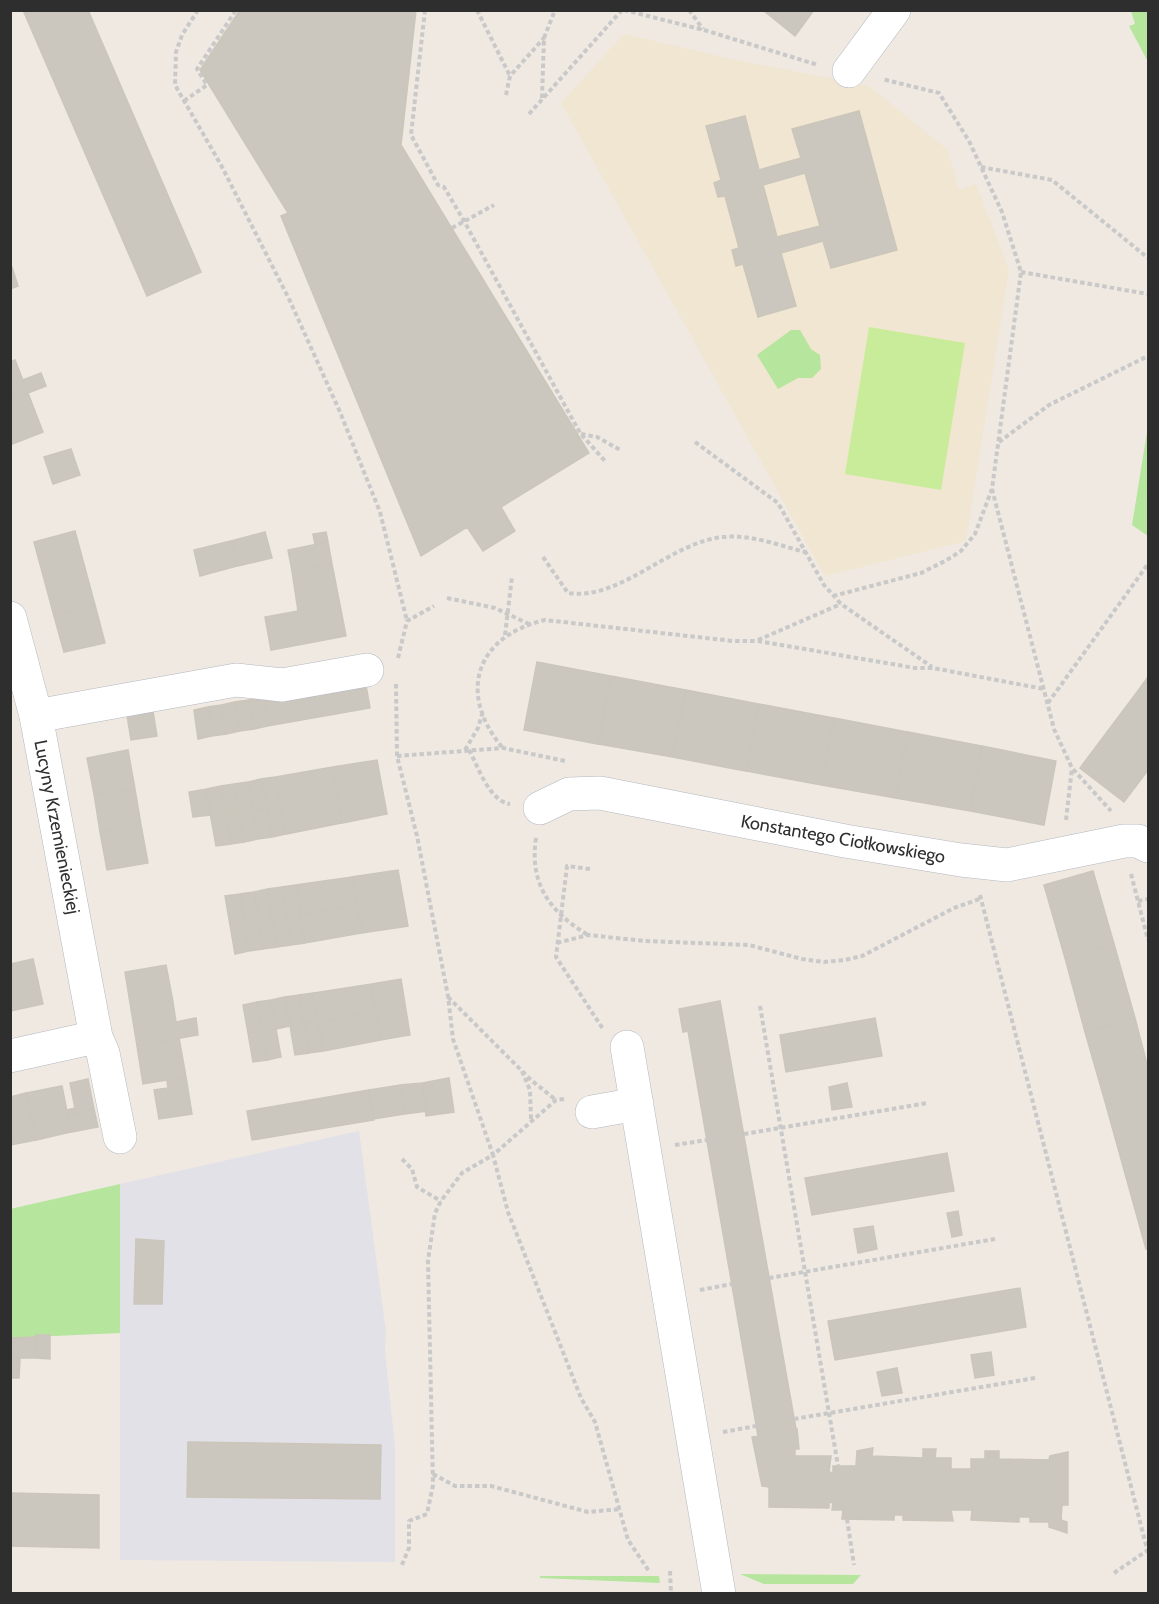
<svg xmlns="http://www.w3.org/2000/svg" width="1159" height="1604" font-family="Cabin,sans-serif">
<style>
.industrial{fill:#e3e1e8}
.education{fill:#f0e6d1}
.green{fill:#b6e59e}
.pitch{fill:#c9ec9a}
.building{fill:#cbc7bf;stroke:#cbc5ba;stroke-width:1.5;fill-rule:evenodd}
.lines{fill:none;stroke-linecap:round;stroke-linejoin:round}
.minor-casing{stroke:#b4b7c1;stroke-width:34}
.path{stroke:#c9c9c9;stroke-width:4;stroke-dasharray:4.5 3;stroke-linecap:butt}
.minor{stroke:#fff;stroke-width:33}
.labels{text-anchor:middle;dominant-baseline:central;stroke-width:4.5;stroke-linejoin:round;paint-order:stroke}
.street-label{font-size:18px;fill:#2e2e2e;stroke:#fff}
</style>
<rect width="100%" height="100%" fill="#efe9e1"/>
<!-- industrial -->
<path class="industrial" d="M359,1131L386,1332L385,1351L395,1446V1562L120,1560V1184Z"/>
<!-- education -->
<path class="education" d="M624,34L731,59L869,86L948,150L959,190L976,184L1009,270L966,541L825,576L561,103Z"/>
<!-- green -->
<path class="green" d="M1131,11H1148V62L1129,26L1135,24Z
M791,330H800L811,349L820,355L821,369L812,378H798L778,389L757,355Z
M1148,426V536L1132,525Z
M120,1184V1333L11,1338L10,1209Z
M740,1574L861,1575L853,1584H764Z
M540,1576H659L660,1583L540,1578Z"/>
<!-- pitch -->
<path class="pitch" d="M869,327L965,343L941,490L845,474Z"/>
<!-- building -->
<path class="building" d="M23,10H88L201,272L147,296Z
M240,10H416L401,145L589,453L501,507L515,531L483,551L467,527L421,556L281,216L288,213L200,70Z
M763,10H814L795,36Z
M859,111L897,250L831,268L823,241L781,253L796,306L758,317L743,264L736,266L732,250L739,248L725,196L718,197L714,183L721,180L706,126L745,116L759,170L801,158L792,129ZM805,173L820,226L777,237L763,185Z
M12,267L18,286L10,289V268Z
M15,360L28,393L10,401V362Z
M41,373L46,386L28,393L23,380Z
M28,393L43,432L10,445V401Z
M71,449L80,475L53,484L44,457Z
M75,531L95,605L54,616L34,542Z
M265,532L272,558L237,566L231,541Z
M326,532L328,542L315,545L313,534Z
M231,541L237,566L200,576L194,550Z
M328,542L332,564L292,571L288,550Z
M332,564L346,636L271,650L265,617L298,611L292,571Z
M95,605L105,643L64,652L54,616Z
M537,662L611,676L598,744L524,730Z
M611,676L686,690L672,757L598,744Z
M1148,677V713L1131,700Z
M365,680L370,708L268,726L264,698Z
M686,690L759,704L746,771L672,757Z
M264,698L268,726L254,729L249,700Z
M249,700L254,729L240,731L235,702Z
M1131,700L1148,713V770L1124,802L1080,768Z
M235,702L240,731L226,734L221,705Z
M759,704L834,718L821,785L746,771Z
M152,705L157,736L131,740L126,709Z
M221,705L226,734L212,736L208,707Z
M208,707L212,736L198,739L194,710Z
M834,718L908,732L895,798L821,785Z
M908,732L982,746L970,811L895,798Z
M982,746L1056,761L1044,825L970,811Z
M128,750L135,789L94,794L87,758Z
M377,760L387,814L342,823L332,767Z
M332,767L337,797L280,806L275,777Z
M275,777L280,806L267,808L261,779Z
M261,779L267,808L253,810L248,782Z
M248,782L253,810L239,813L234,784Z
M234,784L239,813L226,815L221,786Z
M221,786L226,815L211,818L206,789Z
M135,789L141,825L100,832L94,794Z
M206,789L210,815L193,817L189,792Z
M337,797L342,823L286,834L280,806Z
M280,806L286,834L272,837L267,808Z
M267,808L272,837L258,839L253,810Z
M253,810L258,839L244,842L239,813Z
M239,813L244,842L231,844L226,815Z
M226,815L231,844L216,846L211,818Z
M141,825L148,863L107,870L100,832Z
M398,870L408,926L362,933L352,877Z
M1093,871L1114,944L1065,958L1044,885Z
M352,877L357,906L300,914L296,885Z
M296,885L300,914L287,916L282,887Z
M282,887L287,916L272,918L268,889Z
M268,889L272,918L258,920L254,892Z
M254,892L258,920L244,923L240,894Z
M240,894L244,923L230,925L225,896Z
M357,906L362,933L305,943L300,914Z
M300,914L305,943L291,945L287,916Z
M287,916L291,945L277,947L272,918Z
M272,918L277,947L263,949L258,920Z
M258,920L263,949L249,951L244,923Z
M244,923L249,951L235,954L230,925Z
M1114,944L1135,1018L1085,1032L1065,958Z
M33,959L43,1004L10,1011V964Z
M166,965L173,1002L131,1009L125,972Z
M401,979L410,1035L381,1040L371,984Z
M371,984L375,1012L318,1022L313,993Z
M313,993L318,1022L304,1024L299,995Z
M299,995L304,1024L290,1026L285,997Z
M285,997L290,1026L276,1029L271,1000Z
M271,1000L276,1029L262,1031L257,1002Z
M720,1001L796,1429L758,1436L688,1031L683,1032L679,1009Z
M173,1002L176,1022L196,1018L198,1035L137,1046L131,1009Z
M257,1002L262,1031L248,1033L243,1005Z
M375,1012L381,1040L323,1051L318,1022Z
M875,1018L882,1056L786,1072L780,1035Z
M1135,1018L1148,1068V1093L1106,1105L1085,1032Z
M318,1022L323,1051L309,1053L304,1024Z
M304,1024L309,1053L295,1055L290,1026Z
M276,1029L281,1057L267,1060L262,1031Z
M262,1031L267,1060L253,1062L248,1033Z
M179,1038L186,1077L143,1084L137,1046Z
M186,1077L192,1114L159,1119L154,1090L168,1088L167,1081Z
M449,1078L454,1112L426,1116L422,1083Z
M88,1079L94,1109L68,1115L67,1110L75,1108L70,1083Z
M422,1083L427,1111L405,1114L400,1085Z
M847,1083L852,1107L832,1110L829,1087Z
M400,1085L405,1114L374,1119L368,1090Z
M62,1086L71,1132L36,1140L26,1093Z
M368,1090L374,1120L252,1140L247,1111Z
M26,1093L36,1140L10,1145V1097Z
M1148,1093V1171L1126,1177L1106,1105Z
M94,1109L98,1127L71,1132L68,1115Z
M947,1153L954,1191L812,1215L805,1178Z
M1148,1171V1249H1146L1126,1177Z
M958,1211L962,1235L952,1237L947,1213Z
M873,1226L877,1249L858,1253L854,1229Z
M136,1239L164,1241L162,1304H134Z
M1020,1288L1026,1327L835,1360L828,1321Z
M36,1335H50V1359L36,1358Z
M36,1337V1358H10V1338Z
M991,1352L994,1375L975,1378L971,1355Z
M10,1358H20L19,1378H10Z
M897,1368L902,1393L882,1396L877,1372Z
M797,1429L799,1449H795V1456H831L829,1472L833,1473V1466H856L857,1451L873,1448L872,1456L923,1458V1449H936L935,1458H951V1469H971V1459H985V1451H999V1459L1049,1460L1050,1456L1068,1452V1505H1062L1061,1520L1067,1522V1533L1049,1527V1522H1030V1517H1019V1522L971,1520L972,1510H951L953,1521L903,1520V1515H894V1520L842,1519L843,1510H832L833,1502L829,1503V1508L769,1507V1487L762,1486L752,1437Z
M188,1442L381,1445L380,1499L187,1497Z
M10,1493L99,1495V1548L10,1546Z"/>
<g class="lines">
<defs>
<path id="minor" d="M849,71L894,10
M10,618L36,716L96,1037L103,1053L120,1137
M36,716L236,680L282,685L367,670
M540,808L569,794L600,793L845,841L961,860L1007,865L1124,841H1138L1148,846
M627,1047L719,1594
M10,1056L96,1037
M592,1112L637,1104"/>
</defs>
<!-- minor casing -->
<use href="#minor" class="minor-casing"/>
<!-- path -->
<path class="path" d="M198,10L182,35L176,52L175,85L221,165L290,301L340,412L380,512L407,621
M425,10L411,135L438,185L444,187L464,221L580,433L605,461
M477,10L510,76
M624,10L704,30L818,65
M689,10L703,29
M506,95L510,76L544,38
M542,98L544,38L555,10
M184,101L207,85L197,69L236,10
M529,114L622,10
M981,167L1052,180L1148,258
M452,228L494,205
M1021,272L1148,294
M581,434L597,437L622,451
M695,442L778,503L824,585L841,604L932,667
M999,442L1049,405L1148,356
M992,489L1054,729L1072,768L1111,811
M543,557L568,593C621,601 670,542 723,537C750,534 778,545 805,552
M833,596L921,573L945,561L961,551L975,534L992,489L1021,272L1002,212L969,141L939,93L882,79
M447,598L495,608L529,624
M505,635L512,577
M758,640L841,604
M398,658L407,621L434,606
M396,684L397,756L417,836L448,996L453,1039L493,1155L462,1173L441,1201L435,1213L428,1261L433,1485L427,1514L409,1521V1548L401,1567
M1048,703L1148,564
M502,747C457,693 476,636 545,620L733,641H758L915,668H933L1044,689
M465,750L478,728L483,711
M469,750C478,766 489,801 510,804
M397,756L503,748L565,761
M1066,820L1072,768
M536,838C529,884 550,912 588,935
M590,869L567,866L556,957L603,1029
M1131,874L1148,940
M980,895L1148,1553
M1138,901L1148,899
M557,943L588,935L645,941L749,945L802,959L824,962L845,960L862,956L954,908L982,898
M448,997L531,1080L556,1100
M760,1006L838,1466
M522,1071L530,1090L531,1119
M564,1099L556,1100L493,1155L508,1212L581,1398L595,1422L628,1540L649,1571
M744,1134L927,1103
M675,1145L707,1140
M402,1159L412,1169L417,1187L441,1201
M769,1278L995,1239
M700,1290L732,1284
M794,1419L1035,1378
M723,1432L756,1426
M433,1474L455,1486H491L588,1512L621,1509
M847,1519L854,1565
M670,1571L671,1594
M1114,1573L1148,1550"/>
<!-- minor -->
<use href="#minor" class="minor"/>
</g>
<g class="labels">
<!-- street labels -->
<g class="street-label">
<text transform="translate(57 827) rotate(79)">Lucyny Krzemienieckiej</text>
<text transform="translate(843 839) rotate(10)">Konstantego Ciołkowskiego</text>
</g>
</g>
<!-- border -->
<rect width="1159" height="1604" fill="none" stroke="#2e2e2e" stroke-width="24"/>
</svg>
